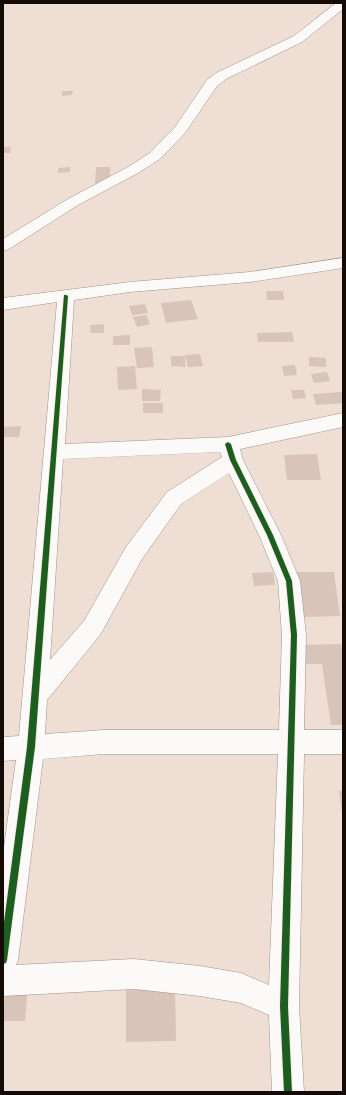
<svg xmlns="http://www.w3.org/2000/svg" width="346" height="1095" font-family="Spectral,serif">
<style>
.building{fill:#d8c4b9}
.lines{fill:none;stroke-linecap:round;stroke-linejoin:round}
.minor-casing{stroke:#9f938b;stroke-width:1}
.minor{fill:#fcfaf9;fill-rule:evenodd}
.cycleway-casing{stroke:#fcebe0;stroke-width:2}
.cycleway{fill:#1b5e20;fill-rule:evenodd}
</style>
<rect width="100%" height="100%" fill="#eeded4"/>
<!-- building -->
<path class="building" d="M62,91H73L72,95L62,96Z
M3,147H11L10,153H3Z
M70,167V172L58,173V168Z
M96,167H110V185H95Z
M266,291H283L284,300H267Z
M191,300L198,319L166,323L161,303Z
M145,304L148,313L132,315L129,306Z
M146,315L150,324L137,327L133,317Z
M104,324V333H91L90,325Z
M292,332L294,342H258L257,333Z
M130,335V345H113V336Z
M152,347L154,367L137,368L134,348Z
M200,354L203,366L188,367L185,355Z
M171,356H185V367L171,366Z
M309,357L326,358V367L309,366Z
M295,365L297,375L284,376L282,366Z
M135,366L137,389L118,390L117,367Z
M327,372L330,381L314,383L311,374Z
M142,389L161,390L160,401H142Z
M291,390H304L306,398L293,399Z
M343,392V403L316,405L313,394Z
M143,403H163V413H143Z
M21,426L19,437H3V427Z
M317,454L321,480H287L284,455Z
M273,572L275,585L254,586L252,573Z
M294,572H334L340,616L299,617Z
M341,644L343,656V725H331L322,664H304L301,645Z
M339,791H343V815H342Z
M6,973H29L25,1021H3Z
M175,988L176,1041L126,1042V990Z"/>
<g class="lines">
<defs>
<path id="minor" d="M336,3H343V9L302,42L226,79L217,86L185,133L160,159L138,173L78,205L9,249L3,251V239L68,199L128,167L150,153L175,127L207,80L216,73L294,36Z
M343,258V268L250,282L130,292L74,300L65,444L228,437L343,413V427L240,449L243,460L281,535L300,581L306,635L304,730H343V754H304L299,1006L304,1092H272L269,1015L241,1003L200,996L134,989L3,996V854L16,760L3,761V737L19,736L57,302L3,310V298L130,282L250,272ZM220,452L222,457L167,492L126,547L84,621L50,660L63,459ZM229,473L259,535L278,581L282,635L279,730H104L45,734L47,700L100,635L142,559L181,504ZM104,754H278L269,985L241,973L200,966L134,959L16,965L18,960L43,759Z"/>
</defs>
<!-- minor casing -->
<use href="#minor" class="minor-casing"/>
<!-- minor -->
<use href="#minor" class="minor"/>
<defs>
<path id="cycleway" d="M64,295H66L68,296L35,747L7,960L6,963L3,964V930L27,747Z
M228,442L231,444L236,460L273,535L292,581L297,635L288,1006L292,1092H284L280,1006L291,635L286,581L267,535L230,460L225,444Z"/>
</defs>
<!-- cycleway casing -->
<use href="#cycleway" class="cycleway-casing"/>
<!-- cycleway -->
<use href="#cycleway" class="cycleway"/>
</g>
<!-- border -->
<rect width="346" height="1095" fill="none" stroke="#140b06" stroke-width="8"/>
</svg>
